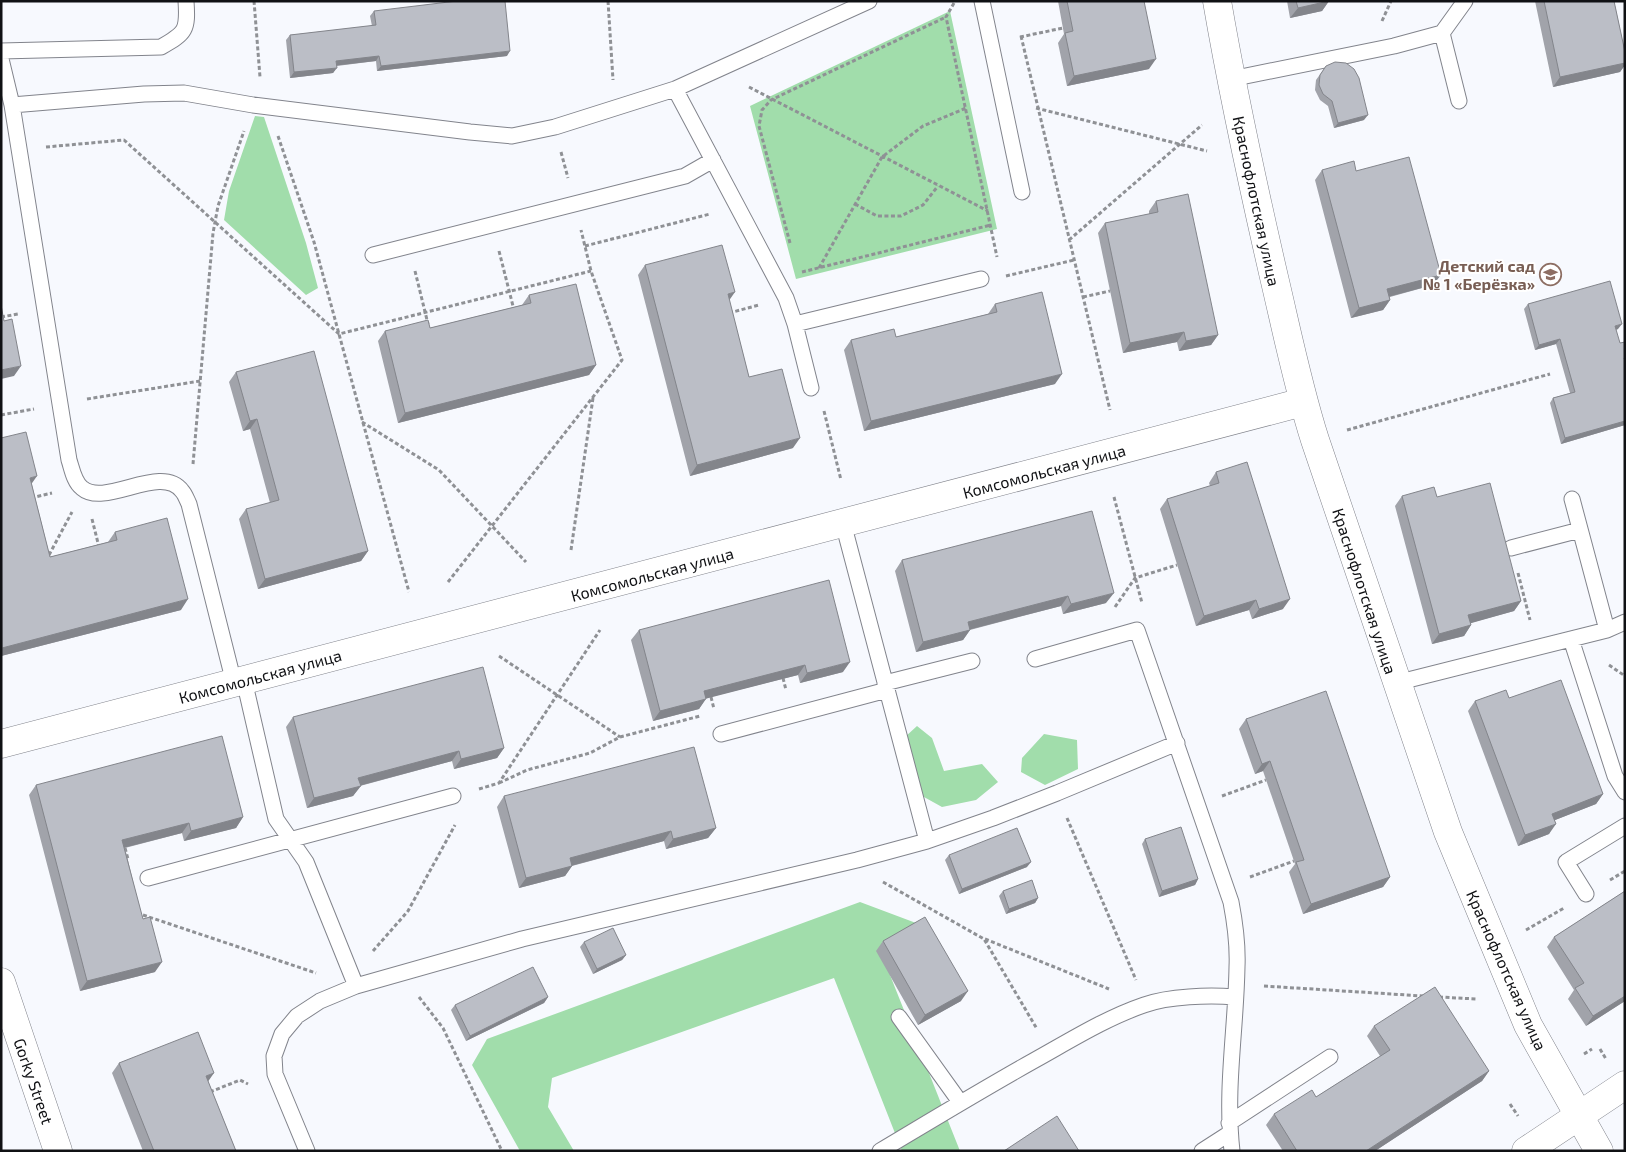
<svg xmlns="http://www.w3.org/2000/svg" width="1626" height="1152" font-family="'Exo 2',sans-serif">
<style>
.green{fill:#a1ddab}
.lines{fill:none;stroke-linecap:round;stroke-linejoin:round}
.service-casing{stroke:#82848c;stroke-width:17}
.minor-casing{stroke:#82848c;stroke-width:29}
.tertiary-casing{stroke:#82848c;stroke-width:29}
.path{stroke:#8f9195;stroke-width:3;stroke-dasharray:4 2.5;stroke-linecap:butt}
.service{stroke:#fff;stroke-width:15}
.minor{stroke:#fff;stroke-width:28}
.tertiary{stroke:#fff;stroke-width:28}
.wall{fill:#a1a3aa}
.shaded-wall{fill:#83858b}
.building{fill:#bbbec6;stroke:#83858b}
.labels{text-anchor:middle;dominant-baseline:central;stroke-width:4;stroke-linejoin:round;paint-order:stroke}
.street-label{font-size:16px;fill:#101114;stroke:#fff}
.education-label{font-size:16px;font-weight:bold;fill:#785e54;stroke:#fff;text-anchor:end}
</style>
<rect width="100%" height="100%" fill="#f7f9fe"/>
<!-- green -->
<path class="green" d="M950,11L997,229L796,279L750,106Z
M255,116L264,117L306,243L318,288L306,295L224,220L229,191Z
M917,726L932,738L944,771L982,764L998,782L976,800L942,807L915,792L905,737Z
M1044,734L1077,740L1078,769L1045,785L1021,772L1022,758Z
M860,902L916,923L890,975L960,1151H902L834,978L552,1078L548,1107L574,1151H520L472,1065L487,1039Z"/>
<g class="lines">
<defs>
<path id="service" d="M982,1L1022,192
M1,51L161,47C186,33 188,30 186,1
M1,59L12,105L69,460C72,469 74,482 82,488C105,508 161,463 182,491C185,494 187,500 189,504L234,683
M1231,79L1394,46L1442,33
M675,89L786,298L795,324L811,388
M1459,101L1442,33L1465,1
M12,105L144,94L184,93L253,105L470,132L512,136L555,127L675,89L869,1
M373,255L685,176L713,160
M795,324L981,279
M1572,499L1607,630
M843,523L927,841
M1511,548L1580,530
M1571,639L1615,776L1625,792
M1035,659L1137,630L1231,902C1235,923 1238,945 1237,967C1236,1029 1225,1089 1232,1151
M244,680L276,819L306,862L356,986
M885,683L972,661
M1396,683L1607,630L1625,622
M721,734L887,690
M148,878L453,796
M1586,894L1566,862L1625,826
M899,1017L960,1102
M1229,1123L1330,1057
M307,1151L275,1074L274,1056L282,1034L297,1016L320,1001L356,986L522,939L857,860L927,841L993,818L1057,793L1177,743
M880,1151C932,1120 983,1089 1035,1060C1071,1040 1106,1018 1144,1005C1169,996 1209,995 1235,997
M1202,1151L1230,1133"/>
<path id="minor" d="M1,744L1303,402
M1,982L58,1151"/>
<path id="tertiary" d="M1217,1C1233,94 1253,186 1274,277C1287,332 1298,387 1315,440L1448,832L1528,1025L1599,1151
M1526,1151L1625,1085"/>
</defs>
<!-- service casing -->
<use href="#service" class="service-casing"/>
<!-- minor casing -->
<use href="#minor" class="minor-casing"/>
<!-- tertiary casing -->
<use href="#tertiary" class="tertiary-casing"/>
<!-- path -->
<path class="path" d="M254,1L260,77
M608,1L613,80
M954,3L946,17L997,257
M1382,21L1391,1
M1021,36L1110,410
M1020,37L1063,28
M749,87L988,211
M1036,108L1207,151
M278,136L314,242L409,592
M46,147L124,140L339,334L591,271
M561,152L568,178
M855,204L877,216H901L923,205L938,186
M1069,240L1202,125
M790,243L759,126L762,110L771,100L946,17
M585,246L710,214
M499,251L514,310
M819,268L882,157L923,126L966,108
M415,271L428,324
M802,272L991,225
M1006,276L1074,260
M1083,297L1110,291
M729,313L759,305
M1,317L18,314
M87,399L200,381
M824,411L841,480
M1,415L34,409
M362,422L439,470L526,562
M1347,430L1550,374
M193,464L213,233L218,206L244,131
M1114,497L1142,603
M31,498L52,493
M92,519L99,547
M571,550L593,398
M49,555L72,512
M1518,573L1530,620
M448,582L622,360L591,271L581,230
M1115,607L1135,578L1177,565
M499,656L620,737
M1609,665L1625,676
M783,678L786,690
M711,697L714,709
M499,783L527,770L590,753L620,737L700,716
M479,789L499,783L600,630
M1222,796L1266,780
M1067,818L1136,980
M125,848L128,859
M1250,877L1294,861
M1610,880L1625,871
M883,882L984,939L1037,1029
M143,915L316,973
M1526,930L1564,908
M985,939L1109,989
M373,951L408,911L455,825
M1264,986L1423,996
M419,997L443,1028L502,1151
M1439,997L1476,999
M1600,1049L1606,1059
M1584,1054L1592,1049
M210,1092L240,1080L248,1084
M1510,1104L1518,1116"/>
<!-- service -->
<use href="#service" class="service"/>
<!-- minor -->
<use href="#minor" class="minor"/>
<!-- tertiary -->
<use href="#tertiary" class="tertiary"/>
</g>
<!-- wall -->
<path class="wall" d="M1058,1H1144L1149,69L1067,86L1058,43L1064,34Z
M1287,1H1329L1322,11L1290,18Z
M1535,1H1614L1625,52V65L1620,72L1553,87Z
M374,11L507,56L377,71L376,61L337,66L333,73L290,78L286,40L290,35L372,26L370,16Z
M1326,66L1364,120L1334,128L1328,106L1320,100L1315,90L1316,80Z
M1322,170L1356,171L1433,285L1390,297V300L1383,310L1351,318L1315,180Z
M1156,201L1218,335L1211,345L1179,351L1177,342L1123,353L1098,233L1105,223L1149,214V211Z
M645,265L729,300L749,377L793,448L690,476L638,275Z
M529,295L596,365L589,375L398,423L378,341L385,331L430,328L522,305Z
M995,304L1055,384L864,431L844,350L851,340L896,337L988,314Z
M1528,304L1618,329L1616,330L1625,425L1561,444L1550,403L1553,398L1570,393L1556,344L1535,350L1524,309Z
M236,372L368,551L361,561L258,589L239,519L246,509L270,503L250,429L243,431L229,382Z
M1,438L32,485L50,557L108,542L115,532L181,610L1,656Z
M1216,472L1283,609L1252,619L1249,610L1196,626L1160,509L1167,499L1210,486L1209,483Z
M1402,496L1437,497L1521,601L1514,611L1470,623L1471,625L1464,636L1432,644L1395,506Z
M902,560L1106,603L1063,614L1061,606L970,630L963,640L916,652L895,571Z
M639,630L843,672L800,683L798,675L706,698L699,709L653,721L631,640Z
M1509,698L1603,794L1596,804L1555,820L1549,834L1518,846L1468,711L1475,701Z
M293,717L504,748L497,758L454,769L452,761L360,786L353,796L307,808L286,727Z
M1246,719L1390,877L1383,887L1303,914L1289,872L1295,864L1263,771L1255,774L1239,729Z
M36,785L243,817L236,828L184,841L182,833L125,848L155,972L80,991L29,795Z
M504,796L716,828L708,838L666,849L664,841L572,866L565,876L519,888L497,807Z
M1145,839L1198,879L1195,885L1159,897L1142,844Z
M949,855L1027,867L959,894L945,860Z
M1003,891L1038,898L1035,903L1006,914L999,896Z
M1625,891V1001L1586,1026L1568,999L1574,990L1547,947L1554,937Z
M883,941L961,1001L918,1025L876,951Z
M584,942L626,955L622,960L593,974L580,947Z
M548,997L544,1003L466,1041L451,1010L455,1005Z
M1374,1026L1489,1071L1482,1081L1375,1151H1283L1266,1125L1274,1114L1316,1097L1380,1056L1367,1036Z
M119,1063L208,1081L236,1151H143L112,1073Z"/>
<!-- shaded-wall -->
<path class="shaded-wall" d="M1329,1L1322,11L1290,18L1298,8Z
M510,51L507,56L377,71L381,66Z
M379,56L376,61L332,66L336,61Z
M1156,59L1149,69L1067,86L1074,76Z
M1625,63V65L1620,72L1553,87L1560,77Z
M337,68L333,73L290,78L294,72Z
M1368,115L1364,120L1334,128L1338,123Z
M1441,275L1433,285L1380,299L1387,289Z
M735,292L728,302V294Z
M1390,300L1383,310L1351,318L1359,308Z
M1622,324L1618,329L1611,331L1615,326Z
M1184,332L1177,342L1123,353L1130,343Z
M1218,335L1211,345L1179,351L1186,341Z
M1560,339L1556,344L1535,350L1539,345Z
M596,365L589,375L398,423L405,413Z
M21,366L14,376L1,379V370Z
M1062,374L1055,384L864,431L871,421Z
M257,419L250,429L243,431L250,421Z
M1625,421V425L1561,444L1565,438Z
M800,438L793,448L690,476L697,465Z
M37,476L30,486V478Z
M368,551L361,561L258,589L265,579Z
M1114,593L1106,603L1063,614L1071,604Z
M1068,596L1061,606L960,632L968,622Z
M188,599L181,610L1,656L2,648Z
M1290,599L1283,609L1252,619L1259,609Z
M1256,600L1249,610L1196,626L1204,616Z
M1521,601L1514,611L1461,626L1468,615Z
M1471,625L1464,636L1432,644L1439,634Z
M970,630L963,640L916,652L923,642Z
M850,662L843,672L800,683L807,673Z
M805,665L798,675L697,701L704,691Z
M706,699L699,709L653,721L660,711Z
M504,748L497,758L454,769L461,759Z
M459,751L452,761L351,788L358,778Z
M1270,761L1263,771L1255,774L1262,764Z
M361,786L353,796L307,808L314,798Z
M1603,794L1596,804L1545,824L1552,814Z
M243,817L236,828L184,841L191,831Z
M189,823L182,833L115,850L122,840Z
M1556,824L1549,834L1518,846L1525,835Z
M716,828L708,838L666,849L673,839Z
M671,831L664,841L563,868L570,858Z
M1031,862L1027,867L959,894L962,889Z
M572,866L565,876L519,888L526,878Z
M1390,877L1383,887L1303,914L1311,904Z
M1198,879L1195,885L1159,897L1162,891Z
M1038,898L1035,903L1006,914L1009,909Z
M626,955L622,960L593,974L597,969Z
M162,962L155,972L80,991L87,981Z
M968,991L961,1001L918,1025L925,1015Z
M1625,996V1001L1586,1026L1593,1016Z
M548,997L544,1003L466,1041L470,1036Z
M1489,1071L1482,1081L1375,1151H1366Z
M214,1073L207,1083L206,1076Z"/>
<!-- building -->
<path class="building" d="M457,1H505L510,51L381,66L379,56L336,61L337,68L294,72L290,35L376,25L374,11Z
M1067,1H1144L1156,59L1074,76L1065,33L1073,31Z
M1296,1H1329L1298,8Z
M1544,1H1614L1625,52V63L1560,77Z
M1335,62L1346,63L1354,69L1359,78L1368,115L1338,123L1332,101L1323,94L1319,85L1320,75L1326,66Z
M1409,157L1441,275L1387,289L1390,300L1359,308L1322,170L1354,161L1356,171Z
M1188,194L1218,335L1186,341L1184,332L1130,343L1105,223L1158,212L1156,201Z
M722,245L735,292L728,294L749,377L782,369L800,438L697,465L645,265Z
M1610,281L1622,324L1615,326L1620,343L1625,342V358H1624L1625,361V421L1565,438L1553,398L1575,392L1560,339L1539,345L1528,304Z
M576,284L596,365L405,413L385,331L428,320L430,328L531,303L529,295Z
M1042,292L1062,374L871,421L851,340L894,329L896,337L997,312L995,304Z
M1,305L4,321L12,319L21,366L1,370Z
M314,351L368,551L265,579L246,509L279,500L257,419L250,421L236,372Z
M26,432L37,476L30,478L50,557L117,540L115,532L167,518L188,599L2,648L1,438Z
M1247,462L1290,599L1259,609L1256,600L1204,616L1167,499L1219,483L1216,472Z
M1490,483L1521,601L1468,615L1471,625L1439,634L1402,496L1434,487L1437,497Z
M1092,511L1114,593L1071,604L1068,596L968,622L970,630L923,642L902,560Z
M829,580L850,662L807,673L805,665L704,691L706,699L660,711L639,630Z
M483,667L504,748L461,759L459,751L358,778L361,786L314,798L293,717Z
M1561,680L1603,794L1552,814L1556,824L1525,835L1475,701L1506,690L1509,698Z
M1326,691L1390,877L1311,904L1296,862L1304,860L1270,761L1262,764L1246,719Z
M222,736L243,817L191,831L189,823L122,840L143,919L150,917L162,962L87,981L36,785Z
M694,747L716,828L673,839L671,831L570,858L572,866L526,878L504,796Z
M1181,827L1198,879L1162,891L1145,839Z
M1017,828L1031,862L962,889L949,855Z
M1032,880L1038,898L1009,909L1003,891Z
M1625,891V996L1593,1016L1575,988L1584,983L1554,937Z
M925,917L968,991L925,1015L883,941Z
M613,928L626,955L597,969L584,942Z
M533,967L548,997L470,1036L455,1005Z
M1435,987L1489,1071L1366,1151H1297L1274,1114L1312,1090L1316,1097L1390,1050L1374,1026Z
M198,1032L214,1073L206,1076L236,1151H154L119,1063Z
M1057,1116L1079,1151H1004Z"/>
<!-- icons -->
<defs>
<symbol id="school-ring" viewBox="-11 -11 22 22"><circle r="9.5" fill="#fff" stroke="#8d6e63" stroke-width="1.5"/><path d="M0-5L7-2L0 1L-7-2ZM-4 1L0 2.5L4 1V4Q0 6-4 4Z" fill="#8d6e63"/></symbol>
</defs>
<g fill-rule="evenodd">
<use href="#school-ring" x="1538" y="262" width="25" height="25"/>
</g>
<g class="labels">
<!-- street labels -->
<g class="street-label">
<text transform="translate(1257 201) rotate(78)">Краснофлотская улица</text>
<text transform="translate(1044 471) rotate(-15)">Комсомольская улица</text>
<text transform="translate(652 574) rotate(-15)">Комсомольская улица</text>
<text transform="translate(1365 591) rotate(72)">Краснофлотская улица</text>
<text transform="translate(260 676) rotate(-15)">Комсомольская улица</text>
<text transform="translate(1507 970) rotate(66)">Краснофлотская улица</text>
<text transform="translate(34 1081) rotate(71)">Gorky Street</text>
</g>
<!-- education labels -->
<g class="education-label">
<text x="1535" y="265">Детский сад<tspan x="1535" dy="18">№ 1 «Берёзка»</tspan></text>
</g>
</g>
<!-- border -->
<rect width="1626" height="1152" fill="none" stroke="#101114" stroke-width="5"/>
</svg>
